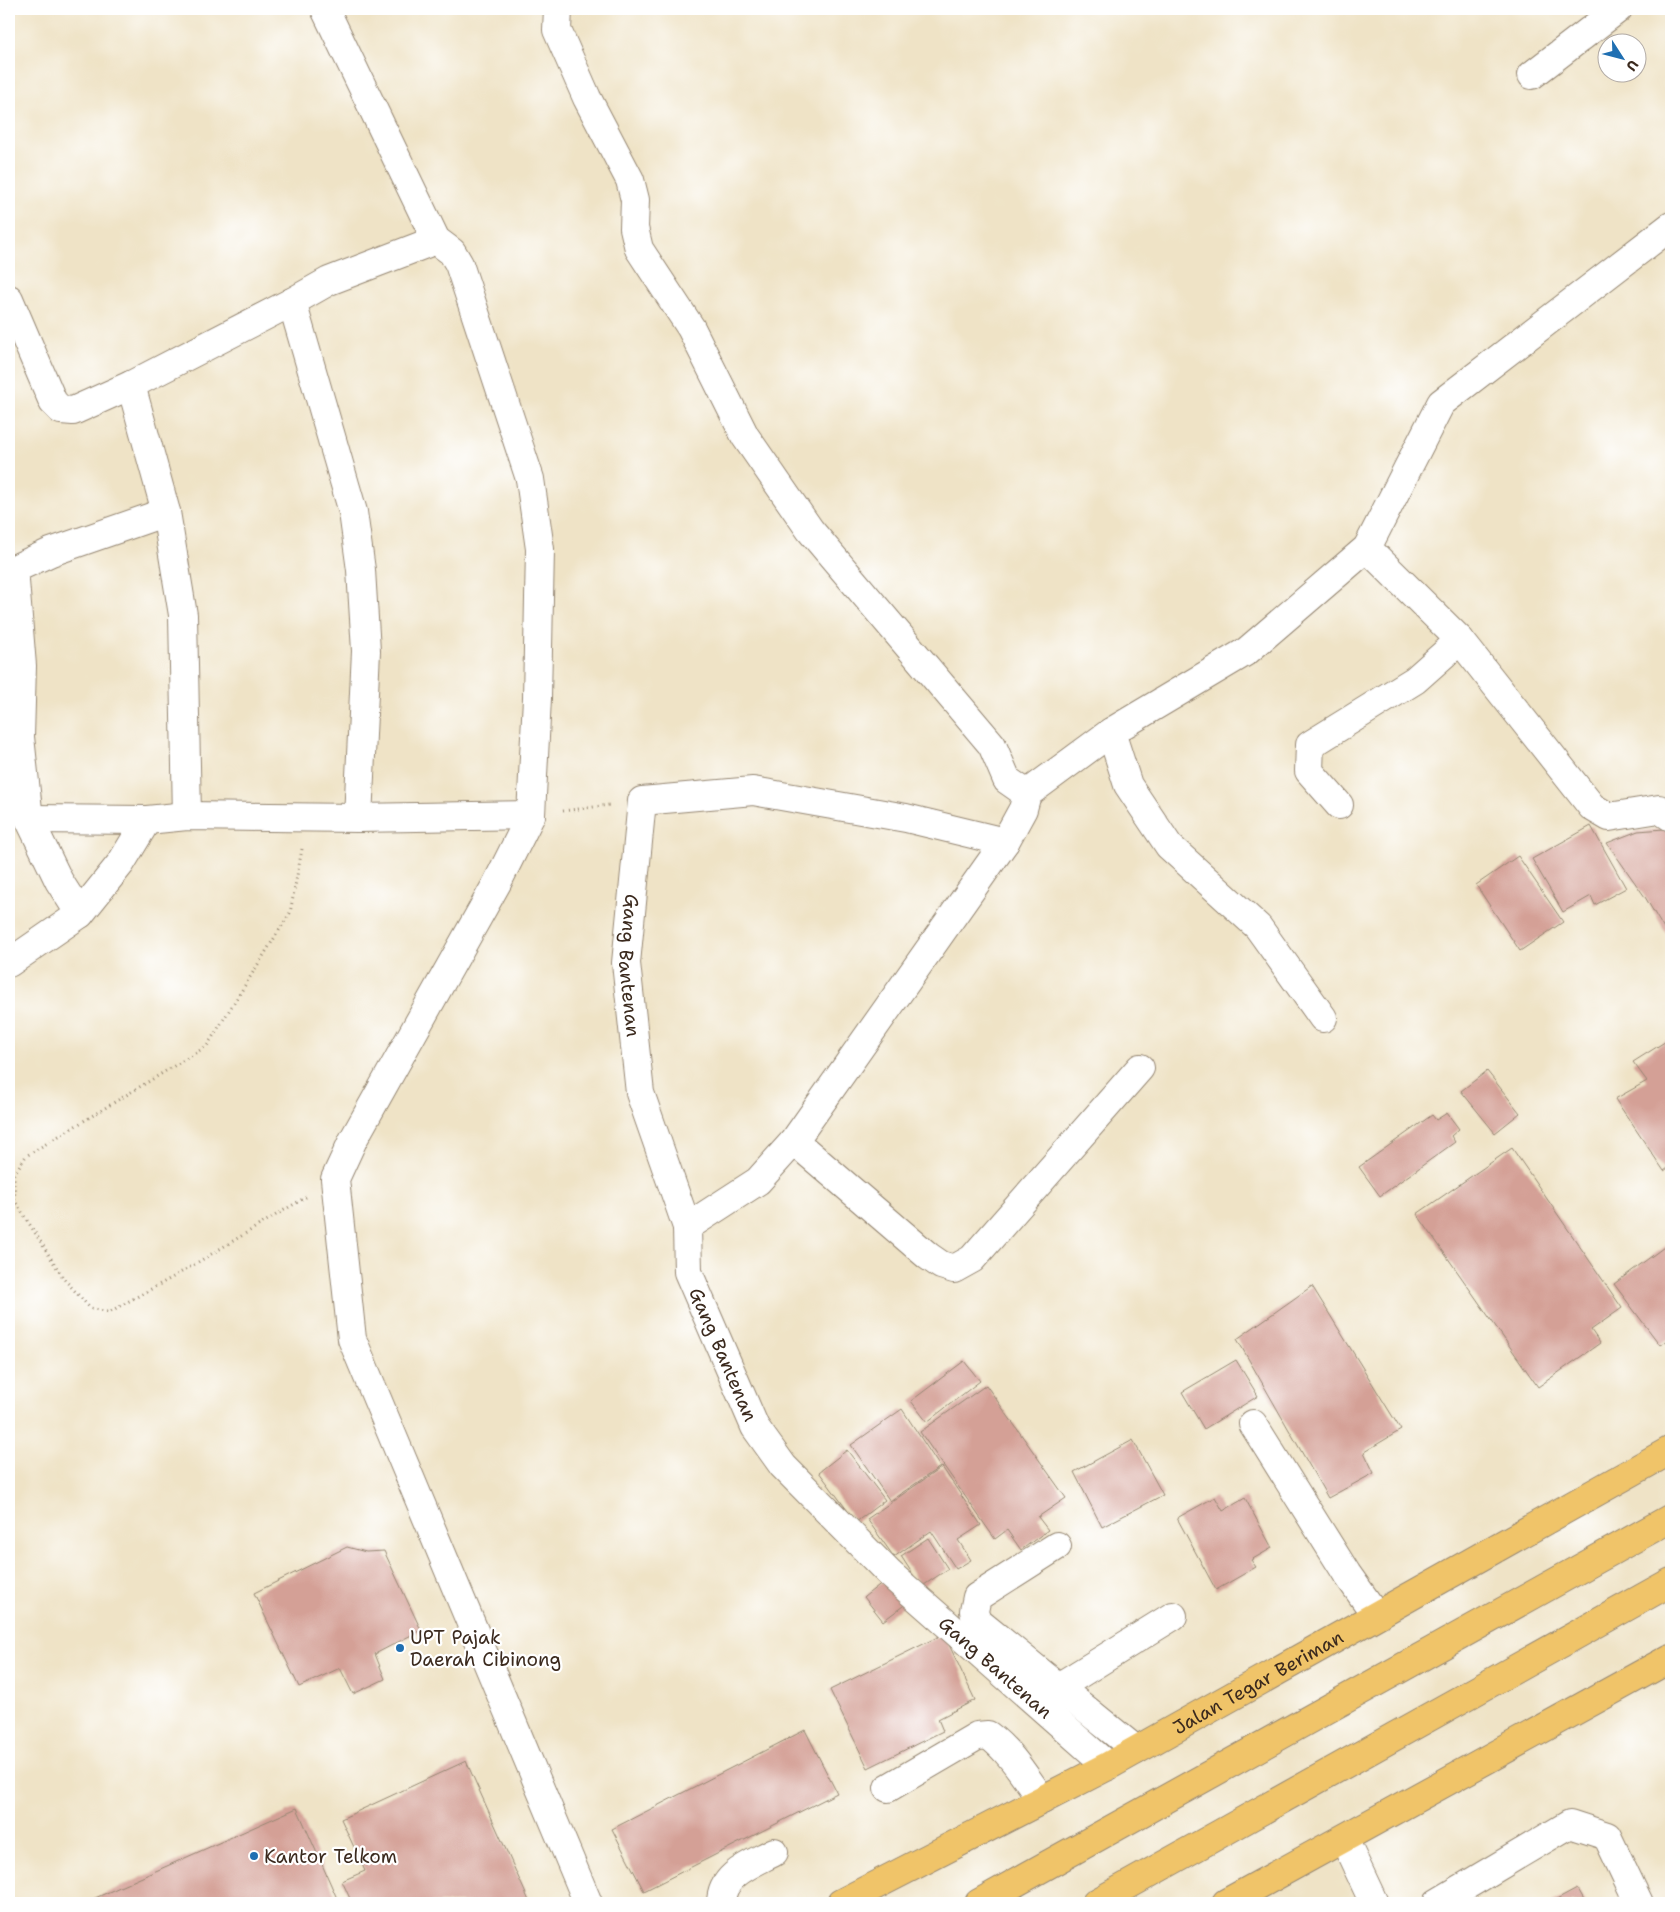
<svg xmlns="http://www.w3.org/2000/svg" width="1680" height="1912" font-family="'Shantell Sans',sans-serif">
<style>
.building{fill:#d4a096}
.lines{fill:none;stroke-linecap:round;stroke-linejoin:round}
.minor-casing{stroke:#958672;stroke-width:30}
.major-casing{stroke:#958672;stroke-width:30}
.path{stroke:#958672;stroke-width:3;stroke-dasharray:1 4;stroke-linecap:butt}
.minor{stroke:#fff;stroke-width:28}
.major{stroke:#f0c469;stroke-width:28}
.poi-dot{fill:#1f6fb2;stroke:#fff;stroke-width:2}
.labels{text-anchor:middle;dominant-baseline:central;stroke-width:4.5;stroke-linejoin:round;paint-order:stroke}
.street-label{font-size:19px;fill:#3b2a1e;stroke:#fff}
.poi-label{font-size:19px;fill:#3b2a1e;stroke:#fff;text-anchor:start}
</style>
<rect width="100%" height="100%" fill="#fff"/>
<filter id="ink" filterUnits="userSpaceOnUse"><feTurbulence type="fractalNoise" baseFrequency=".02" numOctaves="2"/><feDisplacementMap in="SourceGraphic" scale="10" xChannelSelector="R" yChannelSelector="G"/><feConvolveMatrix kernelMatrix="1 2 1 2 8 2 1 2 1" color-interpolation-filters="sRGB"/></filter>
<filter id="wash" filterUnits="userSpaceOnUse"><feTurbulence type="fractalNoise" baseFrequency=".0096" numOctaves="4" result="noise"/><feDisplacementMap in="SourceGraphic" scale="20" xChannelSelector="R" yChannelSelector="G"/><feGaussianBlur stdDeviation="1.12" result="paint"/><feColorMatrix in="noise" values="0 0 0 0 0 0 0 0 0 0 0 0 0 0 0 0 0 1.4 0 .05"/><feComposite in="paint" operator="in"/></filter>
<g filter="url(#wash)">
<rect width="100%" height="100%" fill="#efe3c6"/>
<g id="blocks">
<!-- building -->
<path class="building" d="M1591,826L1626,888L1595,905L1591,896L1563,912L1532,859Z
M1664,829L1671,832V941L1645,897L1607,843L1638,831Z
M1518,856L1563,922L1520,951L1476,885Z
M1671,1038V1166L1664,1171L1615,1099L1647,1081L1633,1062Z
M1487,1071L1520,1113L1495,1133L1461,1091Z
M1447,1113L1459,1129L1451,1136L1455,1142L1380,1196L1359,1167L1432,1115L1436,1120Z
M1512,1148L1622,1308L1591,1330L1600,1343L1538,1387L1417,1214Z
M1671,1242V1337L1660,1345L1614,1284Z
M1312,1286L1401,1430L1364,1452L1374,1473L1328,1498L1237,1339Z
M1236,1360L1258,1396L1204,1429L1182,1392Z
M964,1361L980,1381L927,1422L911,1401Z
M986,1385L1066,1498L1038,1517L1048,1530L1021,1550L1007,1530L995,1539L920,1432Z
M902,1409L940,1467L890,1501L851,1445Z
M1133,1440L1163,1495L1102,1527L1074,1472Z
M847,1450L885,1500L856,1522L819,1472Z
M942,1467L981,1525L958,1540L971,1560L956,1569L931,1531L894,1557L867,1519Z
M1215,1497L1223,1511L1245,1498L1272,1548L1251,1560L1256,1567L1216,1590L1177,1518Z
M928,1538L948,1569L921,1587L901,1556Z
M347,1547L366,1552L384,1551L421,1630L375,1654L385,1679L353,1694L340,1668L299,1687L254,1593Z
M888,1578L907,1603L883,1621L864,1597Z
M944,1634L975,1700L938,1719L943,1731L868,1768L830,1690Z
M805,1730L837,1793L644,1891L612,1829Z
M466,1761L530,1903H352L342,1881L365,1871L341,1819Z
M297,1808L339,1903H84Z
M1577,1889L1585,1903H1551Z"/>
</g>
</g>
<g filter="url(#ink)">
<use href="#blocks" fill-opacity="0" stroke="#958672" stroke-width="1"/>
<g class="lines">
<defs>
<g id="minor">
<path d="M325,9L436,240L452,252L459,264L530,479L540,549L537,698L531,815L497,883L353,1140L335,1179L352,1339L588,1903"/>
<path d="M558,9L557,30L587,98L630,180L635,200L634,228L639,249L691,328L745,436L810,530L992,745L1007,780L1027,794"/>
<path d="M1532,75L1618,9"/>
<path d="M9,299L53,402L61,410L73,411L131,385L292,302L329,281L436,240"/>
<path d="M292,302L353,512L361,570L366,651L358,818"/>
<path d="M131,385L166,512L183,615L187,816"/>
<path d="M1367,548L1460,640L1592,807L1609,817L1659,809L1671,817"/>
<path d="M1111,732L1128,785L1169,846L1258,927L1323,1018"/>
<path d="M1339,805L1309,771L1310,745L1415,680L1460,640"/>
<path d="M29,819L147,820L187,816L358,818L531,815"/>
<path id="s1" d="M1005,842L906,818L753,791L642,801L626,963L640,1093L687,1227L688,1272L755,1427L783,1466L890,1574L1108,1766"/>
<path d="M80,914L59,881L29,819L20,737L22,666L14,569L51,552L166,512"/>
<path d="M9,963L80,914L121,863L147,820"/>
<path d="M794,1141L928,1256L941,1265L954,1269L972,1259L1140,1068"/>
<path d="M687,1227L758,1181L794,1141L1005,842L1023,809L1027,794L1111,732L1247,651L1367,548L1441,403L1671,226"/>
<path d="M1253,1424L1347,1574L1376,1615"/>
<path d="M1057,1546L977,1597L974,1611L976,1620L1136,1750"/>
<path d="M1060,1686L1173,1616"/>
<path d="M888,1788L977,1736L988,1735C1011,1752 1026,1778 1042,1800"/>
<path d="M1344,1839L1374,1903"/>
<path d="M721,1903C721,1874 752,1864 774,1852"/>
<path d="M1437,1903L1570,1824L1607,1836L1639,1903"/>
</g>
<g id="major">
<path id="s2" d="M841,1903L1108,1766L1671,1450"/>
<path d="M979,1903L1671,1518"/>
<path d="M1096,1903L1671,1582"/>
<path d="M1226,1903L1671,1658"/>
</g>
</defs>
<!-- minor casing -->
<use href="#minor" class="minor-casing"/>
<!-- major casing -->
<use href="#major" class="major-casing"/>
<!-- path -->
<path class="path" d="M563,811L609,805
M302,849L290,913L207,1046L26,1156L14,1174L15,1201L64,1279L90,1308L109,1312L175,1276L306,1197"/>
<!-- minor -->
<use href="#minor" class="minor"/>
<!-- major -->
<use href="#major" class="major"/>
</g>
</g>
<!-- markers -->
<g class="poi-dot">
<circle cx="400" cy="1648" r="5"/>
<circle cx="254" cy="1856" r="5"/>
</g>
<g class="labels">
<!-- street labels -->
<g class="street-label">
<text stroke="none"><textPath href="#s1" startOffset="534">Gang Bantenan</textPath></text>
<text stroke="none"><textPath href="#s1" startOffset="939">Gang Bantenan</textPath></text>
<text stroke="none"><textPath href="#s1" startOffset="1359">Gang Bantenan</textPath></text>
<text stroke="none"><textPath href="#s2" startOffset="472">Jalan Tegar Beriman</textPath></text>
</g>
<!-- poi labels -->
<g class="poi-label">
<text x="410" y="1637">UPT Pajak<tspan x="410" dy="22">Daerah Cibinong</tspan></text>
<text x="264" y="1856">Kantor Telkom</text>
</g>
</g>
<!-- margin -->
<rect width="1680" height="1912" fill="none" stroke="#fff" stroke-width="30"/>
<!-- north arrow -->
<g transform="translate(1622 58) rotate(126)"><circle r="24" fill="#ffffff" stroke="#b1aaa5"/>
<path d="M0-4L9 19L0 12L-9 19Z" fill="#1f6fb2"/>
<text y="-8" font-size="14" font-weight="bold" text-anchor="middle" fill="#3b2a1e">U</text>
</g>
</svg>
